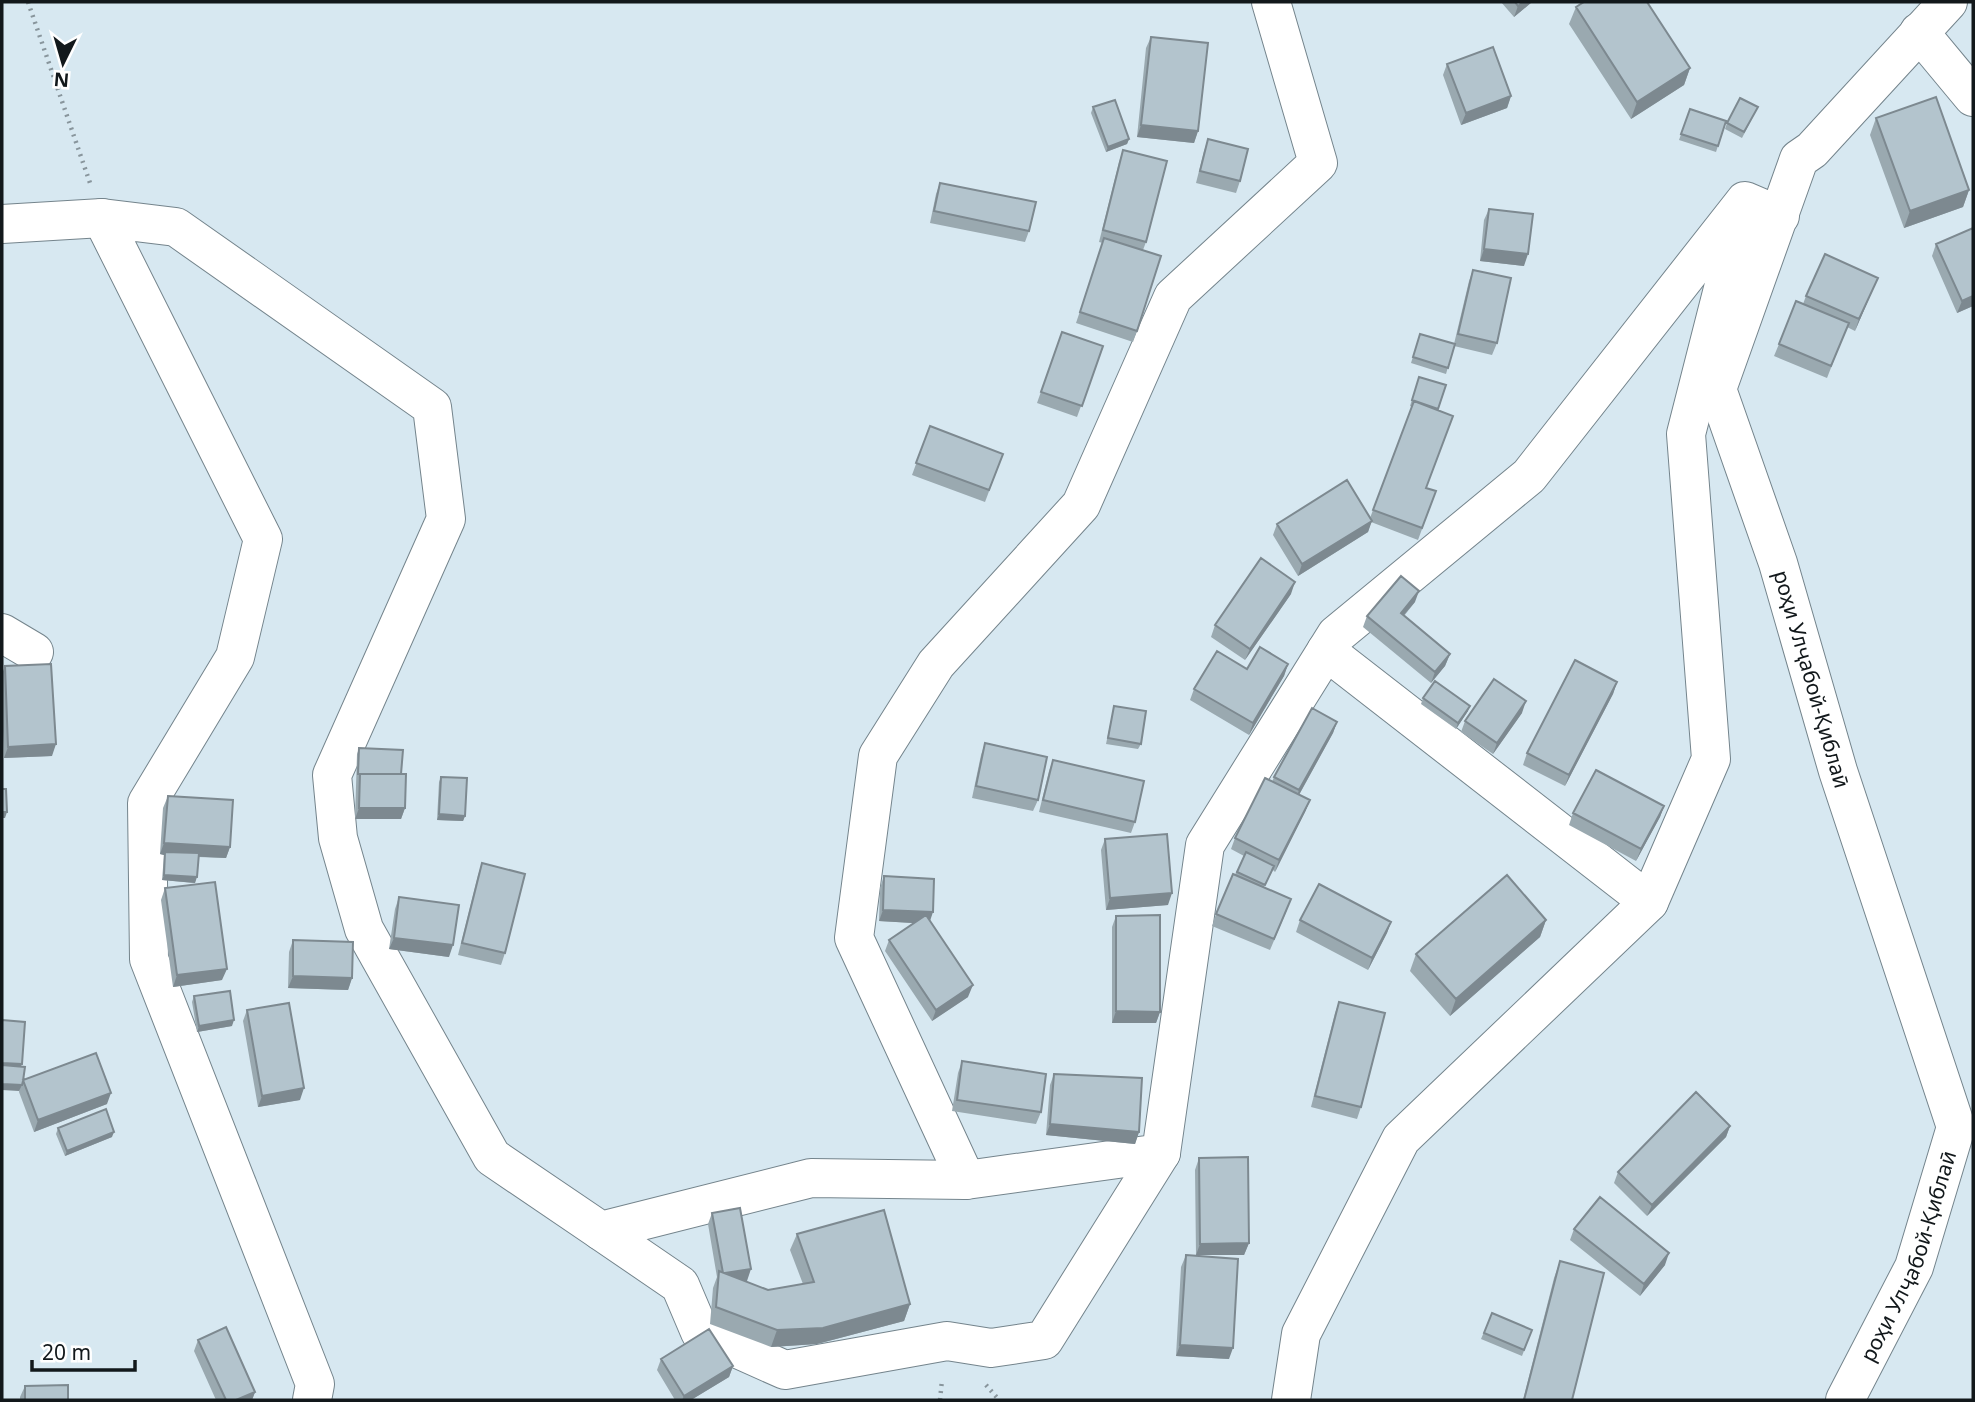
<svg xmlns="http://www.w3.org/2000/svg" width="1975" height="1402" font-family="'Noto Sans',sans-serif">
<style>
.lines{fill:none;stroke-linecap:round;stroke-linejoin:round}
.minor-casing{stroke:#74848c;stroke-width:40}
.path{stroke:#88959c;stroke-width:4.5;stroke-dasharray:2 5;stroke-linecap:butt}
.minor{stroke:#fff;stroke-width:38}
.wall{fill:#9aa9b0}
.shaded-wall{fill:#7d8990}
.building{fill:#b3c4cd;stroke:#7d8990;stroke-width:2}
.labels{text-anchor:middle;dominant-baseline:central;stroke-width:6;stroke-linejoin:round;paint-order:stroke}
.street-label{font-size:21px;fill:#12181b;stroke:#fff}
</style>
<rect width="100%" height="100%" fill="#d7e8f1"/>
<g class="lines">
<defs>
<g id="minor">
<path d="M1271,2L1318,163L1173,297L1081,505L936,664L878,756L854,938L966,1180L1161,1153L1205,845L1336,635L1529,476L1745,201L1780,216"/>
<path d="M1919,32L1973,97"/>
<path d="M2,224L102,218"/>
<path d="M2,633L34,652"/>
<path d="M1326,651L1649,902"/>
<path d="M601,1231L680,1285L700,1332L785,1370L947,1341L991,1348L1044,1340L1161,1153"/>
<path d="M312,1400L315,1384L149,959L147,803L235,657L263,539L102,218L176,227L432,407L446,519L332,775L338,838L364,929L492,1157L601,1231L811,1178L966,1180"/>
<path d="M1291,1400L1301,1334L1401,1139L1649,902L1711,759L1686,434L1742,214"/>
<path id="s1" d="M1845,1400L1914,1267L1956,1127L1838,771L1778,563L1717,389L1799,159L1812,150L1948,2"/>
</g>
</defs>
<!-- minor casing -->
<use href="#minor" class="minor-casing"/>
<!-- path -->
<path class="path" d="M28,2L90,183
M986,1385L999,1400
M940,1400L942,1380"/>
<!-- minor -->
<use href="#minor" class="minor"/>
</g>
<!-- wall -->
<path class="wall" d="M1501,2H1532L1514,17Z
M1576,7L1690,68L1684,85L1631,119L1569,24Z
M1151,37L1198,131L1194,143L1137,137L1146,48Z
M1447,64L1511,96L1507,108L1461,125L1443,75Z
M1093,107L1129,139L1127,144L1106,152L1091,113Z
M1758,107L1742,138L1725,129L1727,123Z
M1690,109L1726,121L1716,152L1679,140Z
M1876,118L1969,190L1963,207L1904,228L1870,135Z
M1208,139L1240,181L1236,193L1196,183L1204,151Z
M1123,150L1146,242L1143,250L1137,331L1133,342L1076,323L1103,243L1099,242L1119,162Z
M940,183L1029,231L1025,242L930,223L936,194Z
M1489,209L1524,266L1480,261L1484,220Z
M1973,228V306L1957,313L1932,256L1936,244Z
M1473,270L1497,343L1492,355L1454,346L1446,374L1411,363L1420,334L1454,344L1469,281Z
M1873,289L1855,331L1847,327L1827,378L1774,356L1779,344L1803,304L1806,296Z
M1062,332L1103,346L1077,417L1037,403Z
M1419,377L1446,385L1438,410L1426,488L1436,491L1418,540L1371,522L1368,532L1298,576L1273,535L1277,524L1370,518L1412,407L1410,406Z
M930,426L1003,454L985,502L912,475Z
M1291,594L1245,660L1211,637L1215,625Z
M1415,602L1404,616L1450,654L1445,666L1431,683L1363,627L1367,616Z
M1288,664L1284,676L1249,735L1190,700L1194,689L1247,669Z
M5,666L52,756L4,758L2,704V674Z
M1617,682L1613,694L1565,786L1523,765L1527,753Z
M1423,698L1468,711L1456,729L1421,704Z
M1114,706L1141,744L1138,749L1106,744Z
M1522,713L1493,754L1461,732L1465,721Z
M1337,722L1333,733L1299,795L1310,800L1305,812L1275,872L1273,870L1264,887L1287,910L1270,950L1212,926L1216,914L1244,856L1231,849L1235,838L1272,782L1274,777Z
M985,743L1038,800L1033,811L972,798L981,755Z
M359,748L401,774L405,808L401,819H355L357,754Z
M1053,760L1135,822L1131,833L1039,812L1049,771Z
M441,777L465,816L463,821L437,820L439,782Z
M168,796L230,847L226,858L198,857L195,883L162,880L164,855L160,854L163,808Z
M1664,806L1660,817L1636,861L1569,825L1573,813Z
M1105,839L1168,905L1106,910L1101,850Z
M482,863L505,953L501,965L458,955L478,875Z
M884,876L930,921L968,997L932,1021L885,951L889,940L914,923L879,921L880,888Z
M165,888L222,980L173,987L161,900Z
M399,897L449,957L389,949L395,909Z
M1116,916L1160,1012L1156,1023H1112V927Z
M1300,920L1391,922L1387,933L1368,970L1296,932Z
M1546,920L1540,937L1450,1016L1410,971L1416,954Z
M293,940L352,978L348,990L288,988L289,952Z
M194,996L232,1026L197,1032L192,1002Z
M1339,1002L1361,1107L1357,1119L1311,1107L1335,1013Z
M247,1010L300,1100L258,1107L243,1021Z
M962,1061L1041,1112L1036,1124L952,1111L958,1073Z
M21,1067L23,1080L107,1104L34,1132L19,1092Z
M1054,1074L1139,1132L1135,1144L1046,1135L1050,1085Z
M1730,1126L1726,1137L1647,1216L1614,1183L1618,1172Z
M58,1128L112,1137L65,1156L56,1134Z
M1199,1158L1249,1243L1244,1255H1196L1195,1170Z
M712,1213L747,1281H744L768,1290L803,1284L790,1250L797,1234L910,1304L904,1321L817,1344L771,1347L710,1324L713,1288L717,1277L708,1224Z
M1574,1229L1665,1265L1640,1296L1570,1240Z
M1186,1255L1229,1359L1176,1356L1181,1267Z
M1560,1261L1572,1400H1523L1554,1278Z
M1492,1313L1532,1330L1522,1356L1481,1339Z
M198,1340L255,1392L252,1400H216L194,1351Z
M661,1359L733,1366L729,1377L691,1400H675L657,1370Z
M25,1386L68,1400H20V1397Z"/>
<!-- shaded-wall -->
<path class="shaded-wall" d="M1523,2H1532L1514,17L1518,6Z
M1690,68L1684,85L1631,119L1637,102Z
M1511,96L1507,108L1461,125L1466,113Z
M1141,125L1198,131L1194,143L1137,137Z
M1129,139L1127,144L1106,152L1108,147Z
M1969,190L1963,207L1904,228L1910,211Z
M1484,249L1528,254L1524,266L1480,261Z
M1878,278L1873,289L1855,331L1859,319Z
M1973,296V306L1957,313L1962,301Z
M1372,521L1368,532L1298,576L1302,564Z
M1295,582L1291,594L1245,660L1250,649Z
M1419,591L1415,602L1396,624L1401,613Z
M1450,654L1445,666L1431,683L1435,672Z
M1288,664L1284,676L1249,735L1253,723Z
M1617,682L1613,694L1565,786L1569,775Z
M1526,701L1522,713L1493,754L1497,743Z
M1470,706L1468,711L1456,729L1458,723Z
M1337,722L1333,733L1295,802L1299,790Z
M56,744L52,756L4,758L8,747Z
M1310,800L1305,812L1275,872L1279,860Z
M1664,806L1660,817L1636,861L1641,849Z
M359,808H405L401,819H355Z
M2,812H7L5,818H2Z
M439,814L465,816L463,821L437,820Z
M164,843L230,847L226,858L165,855V852L164,855L160,854Z
M164,875L197,877L195,883L162,880Z
M1172,893L1168,905L1106,910L1110,898Z
M883,910L933,912L929,924L879,921Z
M1546,920L1540,937L1450,1016L1456,999Z
M1391,922L1387,933L1368,970L1372,958Z
M394,938L453,945L449,957L389,949Z
M227,969L222,980L173,987L177,975Z
M293,976L352,978L348,990L288,988Z
M973,985L968,997L932,1021L936,1010Z
M1116,1011L1160,1012L1156,1023H1112Z
M234,1020L232,1026L197,1032L199,1026Z
M2,1063L22,1064L20,1069H2Z
M2,1084L22,1085L19,1091L2,1090Z
M304,1088L300,1100L258,1107L262,1096Z
M111,1093L107,1104L34,1132L38,1120Z
M1050,1124L1139,1132L1135,1144L1046,1135Z
M1730,1126L1726,1137L1647,1216L1652,1205Z
M114,1132L112,1137L65,1156L67,1151Z
M1249,1243L1244,1255H1196L1200,1244Z
M1669,1253L1665,1265L1640,1296L1644,1284Z
M751,1269L747,1281L719,1285L723,1274Z
M910,1304L904,1321L817,1344L771,1347L777,1330Z
M1180,1345L1233,1348L1229,1359L1176,1356Z
M733,1366L729,1377L691,1400H682L684,1396Z
M255,1392L252,1400H236Z"/>
<!-- building -->
<path class="building" d="M1515,2H1523L1518,6Z
M1584,2H1647L1690,68L1637,102L1576,7Z
M1151,37L1208,43L1198,131L1141,125Z
M1493,47L1511,96L1466,113L1447,64Z
M1936,97L1969,190L1910,211L1876,118Z
M1740,98L1758,107L1744,132L1727,123Z
M1115,100L1129,139L1108,147L1093,107Z
M1690,109L1726,121L1718,146L1681,134Z
M1208,139L1248,149L1240,181L1200,171Z
M1123,150L1167,161L1146,242L1103,230Z
M940,183L1036,202L1029,231L934,211Z
M1489,209L1533,214L1528,254L1484,249Z
M1973,228V296L1962,301L1936,244Z
M1104,238L1161,256L1137,331L1080,312Z
M1825,254L1878,278L1859,319L1806,296Z
M1473,270L1511,278L1497,343L1458,334Z
M1796,301L1849,323L1831,366L1779,344Z
M1062,332L1103,346L1082,406L1041,392Z
M1420,334L1455,344L1448,368L1413,357Z
M1419,377L1446,385L1438,409L1412,400Z
M1414,401L1453,416L1426,488L1436,491L1422,528L1373,510Z
M930,426L1003,454L989,490L916,463Z
M1347,480L1372,521L1302,564L1277,524Z
M1261,558L1295,582L1250,649L1215,625Z
M1401,576L1419,591L1401,613L1450,654L1435,672L1367,616Z
M1260,647L1288,664L1253,723L1194,689L1217,651L1247,669Z
M1575,660L1617,682L1569,775L1527,753Z
M51,664L56,744L8,747L5,666Z
M1494,679L1526,701L1497,743L1465,721Z
M1435,681L1470,706L1458,723L1423,698Z
M1114,706L1146,711L1141,744L1108,738Z
M1312,708L1337,722L1299,790L1274,777Z
M985,743L1047,757L1038,800L976,786Z
M359,748L403,750L401,774H358Z
M1053,760L1144,781L1135,822L1043,800Z
M1596,770L1664,806L1641,849L1573,813Z
M360,774H406L405,808H359Z
M441,777L467,778L465,816L439,814Z
M1265,778L1310,800L1279,860L1235,838Z
M2,789H6L7,812H2Z
M168,796L233,800L230,847L164,843Z
M1167,834L1172,893L1110,898L1105,839Z
M165,852L199,853L197,877L164,875Z
M1246,852L1274,866L1265,885L1237,872Z
M482,863L525,874L505,953L462,943Z
M1233,874L1291,899L1274,939L1216,914Z
M1507,875L1546,920L1456,999L1416,954Z
M884,876L934,879L933,912L883,910Z
M215,882L227,969L177,975L165,888Z
M1319,884L1391,922L1372,958L1300,920Z
M399,897L459,905L453,945L394,938Z
M926,915L973,985L936,1010L889,940Z
M1160,915V1012L1116,1011V916Z
M293,940L353,942L352,978L293,976Z
M230,991L234,1020L199,1026L194,996Z
M1339,1002L1385,1013L1361,1107L1315,1096Z
M289,1003L304,1088L262,1096L247,1010Z
M2,1020L25,1022L22,1064L2,1063Z
M96,1053L111,1093L38,1120L23,1080Z
M962,1061L1046,1074L1041,1112L957,1100Z
M2,1065L25,1067L23,1081L22,1085L2,1084Z
M1054,1074L1142,1078L1139,1132L1050,1124Z
M1696,1092L1730,1126L1652,1205L1618,1172Z
M106,1109L114,1132L67,1151L58,1128Z
M1248,1157L1249,1243L1200,1244L1199,1158Z
M1600,1197L1669,1253L1644,1284L1574,1229Z
M740,1208L751,1269L725,1273H723L712,1213Z
M884,1210L910,1304L823,1328L777,1330L716,1307L719,1271L768,1290L814,1282L797,1234Z
M1186,1255L1238,1259L1233,1348L1180,1345Z
M1560,1261L1604,1273L1572,1400H1524Z
M1492,1313L1532,1330L1524,1350L1484,1333Z
M226,1327L255,1392L236,1400H226L198,1340Z
M709,1329L733,1366L684,1396L661,1359Z
M68,1385V1400H25V1386Z"/>
<g class="labels">
<!-- street labels -->
<g class="street-label">
<text transform="translate(1812 679) rotate(74)">роҳи Улҷабой-Қиблаӣ</text>
<text stroke="none"><textPath href="#s1" startOffset="158">роҳи Улҷабой-Қиблаӣ</textPath></text>
</g>
</g>
<!-- border -->
<rect width="1975" height="1402" fill="none" stroke="#12181b" stroke-width="7"/>
<!-- north arrow -->
<g transform="translate(63 63) rotate(185)" stroke="#ffffff" stroke-width="5" paint-order="stroke">
<path d="M0-5L12 26L0 18L-12 26Z" fill="#12181b"/>
<text y="-10" font-size="19" font-weight="bold" text-anchor="middle" fill="#12181b">N</text>
</g>
<!-- scale -->
<path d="M32 1360v10h103v-10" fill="none" stroke="#12181b" stroke-width="3.5"/>
<text x="42" y="1360" font-size="21" fill="#12181b" stroke="#ffffff" stroke-width="5" paint-order="stroke">20 m</text>
</svg>
